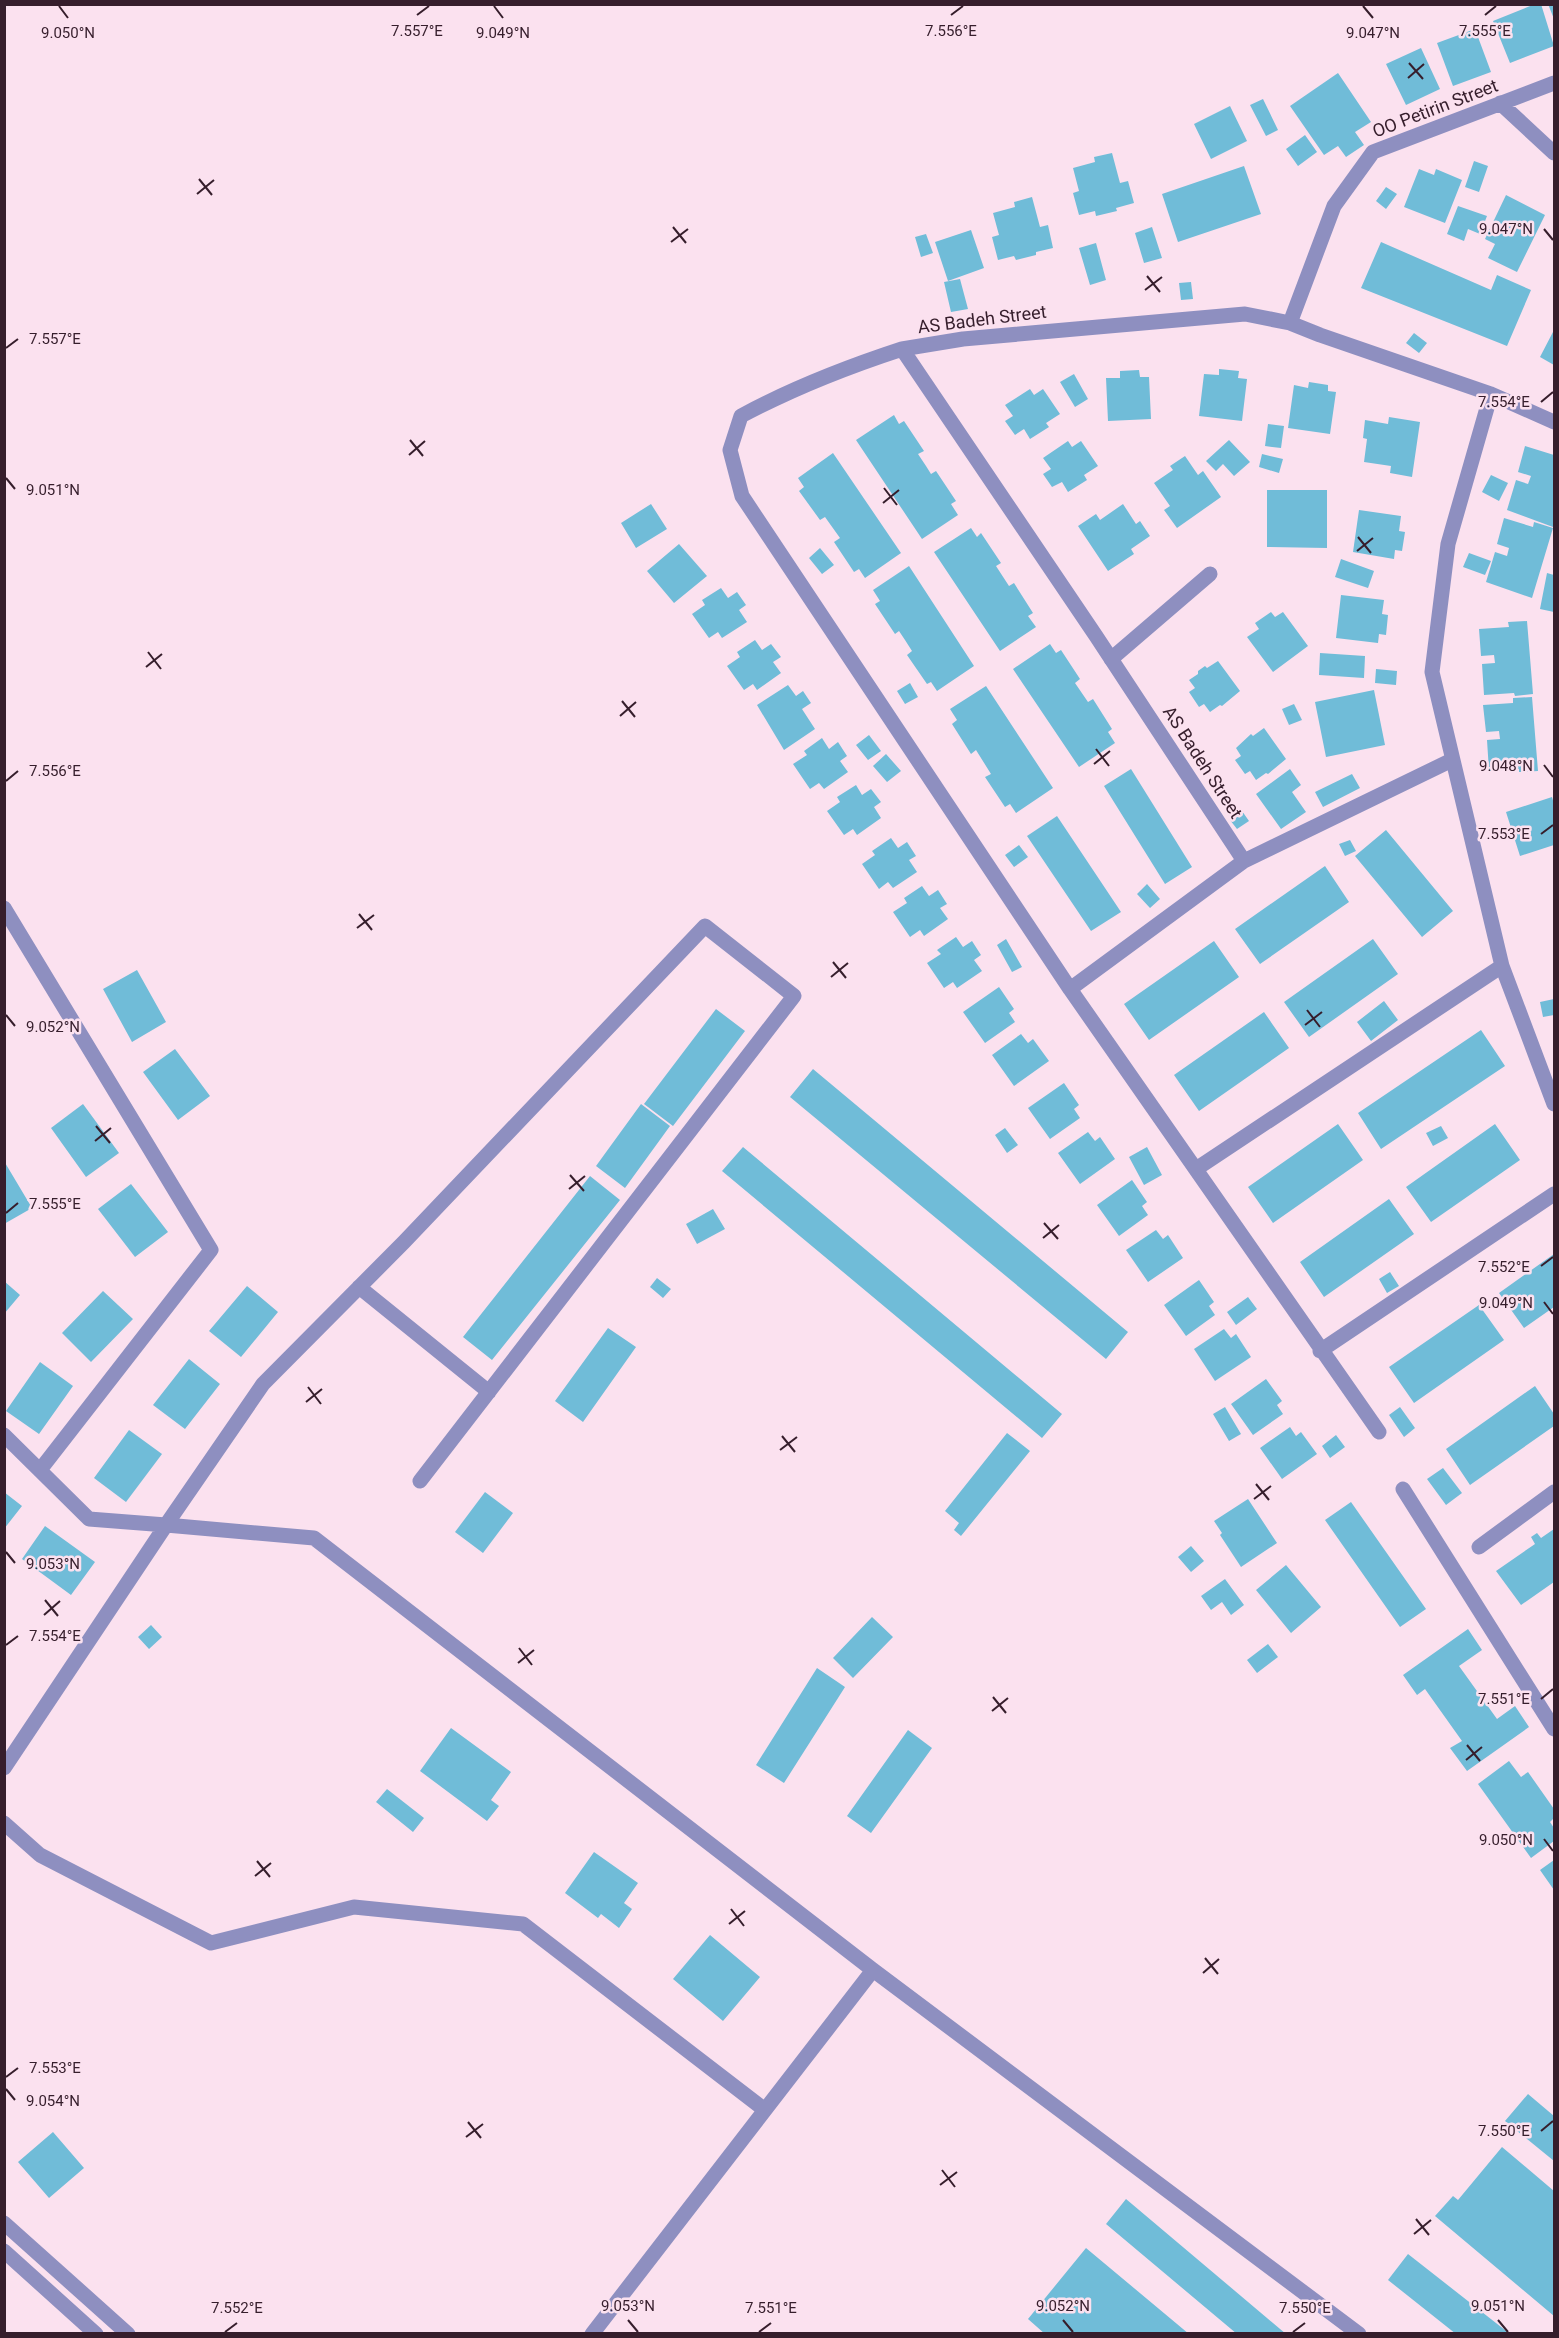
<svg xmlns="http://www.w3.org/2000/svg" width="1559" height="2338" font-family="Roboto,sans-serif">
<style>
.building{fill:#70bcd8}
.lines{fill:none;stroke-linecap:round;stroke-linejoin:round}
.minor{stroke:#8e8fc0;stroke-width:15}
.ticks{fill:none;stroke:#361e2c;stroke-width:2}
.labels{text-anchor:middle;dominant-baseline:central;stroke-width:5;stroke-linejoin:round;paint-order:stroke}
.street-label{font-size:18px;fill:#361e2c;stroke:#fbe1ef}
.ticks-label{font-size:15px;text-anchor:middle;fill:#361e2c;stroke:#fbe1ef;stroke-width:5;stroke-linejoin:round;paint-order:stroke}
</style>
<rect width="100%" height="100%" fill="#fbe1ef"/>
<!-- building -->
<path class="building" d="M1535,4H1541L1554,46L1510,63L1493,21Z
M1548,4H1554V19Z
M1475,29L1491,72L1453,86L1437,43Z
M1421,48L1440,89L1406,105L1386,64Z
M1338,73L1371,122L1355,132L1364,145L1346,157L1338,146L1324,155L1290,106Z
M1263,99L1278,130L1266,136L1250,105Z
M1230,106L1247,141L1211,159L1194,124Z
M1305,135L1317,152L1298,166L1286,149Z
M1112,153L1120,183L1128,181L1134,203L1116,208L1117,211L1096,216L1095,211L1079,215L1073,193L1079,191L1073,168L1095,162L1094,157Z
M1474,161L1488,166L1479,192L1465,187Z
M1244,166L1261,214L1178,242L1162,194Z
M1419,169L1434,175L1436,169L1462,180L1445,223L1404,207Z
M1386,187L1397,194L1386,209L1376,201Z
M1506,195L1545,215L1517,272L1488,258L1495,244L1485,239Z
M1032,197L1040,227L1048,225L1053,248L1036,252V255L1016,260L1014,256L998,260L992,237L999,235L993,213L1015,207L1014,202Z
M1458,206L1487,216L1480,234L1468,229L1464,241L1447,234Z
M1152,227L1162,258L1144,263L1135,233Z
M971,230L984,268L948,281L935,242Z
M926,234L933,253L921,257L915,237Z
M1381,242L1491,290L1497,275L1531,290L1507,346L1361,288Z
M1096,243L1106,280L1090,285L1079,248Z
M960,279L968,309L951,312L944,282Z
M1191,282L1193,299L1181,300L1179,283Z
M1554,330V365L1540,357Z
M1414,333L1427,343L1419,353L1406,343Z
M1219,369L1239,371L1238,378L1247,379L1242,421L1199,416L1204,374L1219,375Z
M1139,370L1140,377H1149L1151,419L1108,421L1106,378H1120V371Z
M1074,374L1088,399L1075,407L1060,382Z
M1309,382L1328,385V391L1336,392L1330,434L1288,428L1294,385L1308,388Z
M1030,389L1034,395L1043,389L1060,414L1046,423L1049,427L1030,439L1024,429L1015,435L1005,421L1013,416L1005,405Z
M894,415L899,424L904,421L924,451L918,454L926,466L931,474L936,471L956,501L951,504L958,515L922,539L856,440Z
M1389,417L1420,422L1412,477L1390,473L1391,466L1364,462L1367,439L1363,438L1365,420L1388,424Z
M1268,424L1284,426L1281,448L1265,446Z
M1229,440L1250,462L1234,476L1223,464L1216,471L1206,461Z
M1068,441L1072,447L1081,441L1098,466L1084,475L1087,480L1068,492L1062,482L1052,487L1043,474L1051,469L1043,458Z
M1525,446L1554,455L1553,527L1507,510L1516,480L1528,484L1531,476L1518,472Z
M833,453L901,553L865,578L859,569L854,572L834,542L840,538L825,517L820,520L799,491L804,487L798,478Z
M1262,454L1283,459L1279,473L1259,467Z
M1185,456L1198,475L1203,471L1221,497L1177,528L1164,510L1170,506L1154,483L1173,470L1170,466Z
M1491,475L1508,483L1499,501L1482,492Z
M1267,490H1327V548L1267,547Z
M651,504L667,529L636,548L621,523Z
M1123,504L1136,524L1140,521L1150,536L1131,549L1134,554L1108,571L1078,526L1096,514L1100,520Z
M1359,510L1401,516L1399,531L1405,532L1402,551L1395,550L1394,559L1353,552Z
M1504,518L1533,527L1534,522L1553,528L1532,598L1486,582L1495,552L1507,556L1509,548L1497,544Z
M971,528L977,537L981,533L1001,563L996,566L1009,586L1014,583L1033,613L1028,616L1036,627L1000,651L934,552Z
M679,544L707,576L674,603L647,571Z
M820,548L834,565L822,574L809,558Z
M1469,553L1491,561L1485,575L1463,567Z
M1341,559L1374,571L1368,588L1335,577Z
M909,566L974,666L937,691L931,682L927,684L907,655L912,651L905,640L899,631L895,634L875,604L880,601L873,590Z
M1547,573L1554,575V612L1540,609Z
M721,588L728,598L737,592L746,605L739,610L747,622L722,638L718,632L709,638L692,614L705,605L702,600Z
M1341,595L1384,600L1382,614L1388,615L1386,635L1379,634L1378,643L1336,638Z
M1271,612L1275,617L1283,612L1308,646L1273,672L1247,637L1259,629L1255,623Z
M1527,621L1533,694L1515,696L1514,693L1484,695L1482,664L1495,663L1494,655L1481,656L1479,629L1509,627L1508,622Z
M755,640L762,650L771,644L781,657L773,662L781,673L757,690L753,684L744,690L727,666L740,657L737,652Z
M1050,644L1056,653L1061,650L1080,679L1075,683L1088,702L1093,699L1112,729L1108,732L1115,743L1079,767L1013,669Z
M1320,653L1365,656L1364,678L1319,675Z
M1218,661L1240,691L1222,706L1220,705L1210,712L1204,704L1199,707L1189,692L1195,688L1189,680L1198,674V671L1205,666L1207,668Z
M1376,669L1397,671L1396,685L1375,683Z
M910,683L918,697L905,704L897,691Z
M788,685L796,696L803,691L811,703L802,709L815,729L784,750L757,705Z
M986,686L1053,788L1016,813L1010,804L1005,807L985,777L991,774L976,750L971,754L952,724L957,720L950,709Z
M1374,690L1385,745L1326,757L1315,702Z
M1532,697L1538,771L1519,772V769L1489,771L1487,740L1500,739L1499,731L1486,732L1483,705L1513,703V698Z
M1294,704L1302,720L1289,725L1282,709Z
M1264,728L1286,759L1268,774L1266,773L1256,780L1250,771L1245,774L1235,760L1241,756L1236,748L1251,734L1253,736Z
M869,735L881,751L868,760L856,745Z
M822,738L829,749L838,742L847,756L840,761L848,772L824,789L819,783L810,789L793,764L807,755L804,751Z
M886,754L901,771L887,782L873,766Z
M1131,769L1192,867L1165,884L1104,786Z
M1290,769L1301,785L1292,792L1306,812L1281,829L1256,794Z
M1352,774L1360,788L1323,807L1315,792Z
M856,785L862,795L871,789L881,802L874,807L881,818L857,835L853,829L844,835L827,811L840,802L837,797Z
M1552,797L1554,804V845L1520,856L1506,812Z
M1242,811L1249,821L1237,829L1230,820Z
M1057,816L1121,912L1091,931L1027,836Z
M1386,830L1453,911L1422,937L1355,856Z
M891,838L898,848L907,842L916,856L909,860L917,872L893,888L888,882L879,889L862,864L875,855L872,851Z
M1350,840L1356,851L1345,856L1339,844Z
M1019,845L1028,857L1014,867L1005,855Z
M1325,866L1349,902L1260,964L1235,929Z
M1147,884L1160,899L1150,908L1137,894Z
M922,886L929,896L938,890L947,904L940,908L948,919L924,936L920,930L910,937L893,912L907,903L904,898Z
M956,937L963,947L972,941L981,955L974,960L982,971L957,988L953,982L944,988L927,963L941,954L937,950Z
M1006,939L1022,967L1012,972L997,945Z
M1373,939L1398,974L1309,1037L1284,1002Z
M1214,941L1239,977L1149,1040L1124,1004Z
M137,970L166,1022L132,1042L103,989Z
M999,987L1014,1009L1009,1013L1015,1022L985,1043L963,1012Z
M1554,999V1015L1543,1017L1540,1002Z
M1384,1001L1398,1020L1371,1041L1357,1022Z
M716,1009L745,1031L673,1126L644,1104Z
M1264,1012L1289,1048L1199,1111L1174,1075Z
M1481,1030L1505,1066L1381,1149L1358,1113Z
M1021,1034L1028,1043L1033,1039L1049,1061L1014,1086L992,1055Z
M175,1049L210,1096L178,1120L143,1072Z
M813,1069L1128,1332L1106,1359L790,1097Z
M1064,1083L1079,1105L1074,1109L1080,1118L1050,1139L1028,1108Z
M83,1104L119,1153L86,1177L51,1128Z
M641,1104L670,1126L625,1188L596,1166Z
M1338,1124L1363,1160L1273,1223L1248,1187Z
M1495,1124L1520,1160L1431,1222L1406,1187Z
M1441,1126L1448,1138L1433,1146L1426,1133Z
M1005,1128L1018,1145L1007,1153L995,1135Z
M1088,1132L1095,1141L1100,1137L1115,1159L1080,1184L1058,1153Z
M743,1147L1062,1414L1042,1438L722,1171Z
M1147,1147L1162,1175L1144,1185L1129,1157Z
M4,1161L32,1208L4,1224Z
M590,1176L620,1200L492,1360L463,1337Z
M1132,1180L1147,1202L1142,1206L1148,1215L1119,1236L1097,1205Z
M131,1184L168,1232L135,1257L98,1209Z
M1389,1199L1414,1234L1324,1297L1300,1262Z
M713,1209L725,1229L697,1244L686,1224Z
M1156,1230L1163,1239L1168,1235L1183,1258L1148,1282L1126,1250Z
M1554,1254V1307L1524,1328L1499,1293Z
M1390,1272L1399,1286L1387,1293L1379,1279Z
M657,1278L671,1289L663,1298L650,1287Z
M1199,1280L1214,1302L1209,1306L1215,1315L1186,1336L1164,1305Z
M4,1281L20,1295L4,1314Z
M247,1286L278,1312L241,1357L209,1331Z
M103,1291L133,1319L91,1362L62,1333Z
M1248,1297L1257,1309L1236,1325L1227,1312Z
M1479,1305L1504,1340L1414,1403L1389,1367Z
M608,1328L636,1347L583,1422L555,1401Z
M1224,1329L1231,1338L1236,1334L1251,1357L1215,1381L1194,1349Z
M189,1359L220,1384L185,1429L153,1405Z
M40,1362L73,1386L39,1434L6,1411Z
M1266,1379L1282,1401L1277,1405L1283,1414L1253,1435L1231,1404Z
M1535,1386L1554,1414V1426L1470,1485L1446,1449Z
M1225,1407L1241,1434L1229,1441L1213,1414Z
M1400,1407L1415,1428L1404,1437L1389,1415Z
M1290,1427L1296,1436L1301,1432L1317,1454L1282,1479L1260,1448Z
M129,1430L162,1454L126,1502L94,1478Z
M1007,1433L1030,1451L961,1536L954,1530L959,1523L945,1511Z
M1336,1435L1345,1447L1330,1458L1322,1446Z
M1443,1468L1462,1493L1446,1505L1427,1479Z
M4,1492L22,1506L4,1529Z
M485,1492L513,1513L483,1553L455,1532Z
M1248,1499L1277,1543L1241,1567L1220,1535L1222,1533L1214,1521Z
M1351,1502L1426,1609L1400,1627L1325,1520Z
M45,1526L95,1562L71,1595L22,1559Z
M1554,1529V1582L1521,1605L1496,1571L1535,1544L1531,1537L1537,1533L1541,1538Z
M1191,1546L1204,1561L1191,1572L1178,1557Z
M1286,1565L1321,1607L1291,1633L1256,1590Z
M1225,1579L1244,1605L1231,1615L1222,1602L1211,1610L1201,1596Z
M872,1617L893,1637L853,1678L833,1658Z
M151,1625L162,1637L149,1649L138,1637Z
M1468,1629L1482,1650L1459,1666L1497,1719L1515,1706L1529,1727L1467,1771L1450,1748L1462,1741L1425,1689L1417,1695L1403,1675Z
M1268,1644L1278,1657L1257,1673L1247,1660Z
M817,1668L845,1687L784,1783L756,1765Z
M451,1728L511,1772L491,1800L499,1806L487,1821L420,1771Z
M908,1730L932,1748L871,1833L847,1816Z
M1509,1761L1521,1777L1528,1772L1554,1809V1818L1550,1822L1554,1828V1841L1531,1858L1478,1784Z
M387,1789L424,1818L413,1832L376,1802Z
M594,1852L638,1883L624,1903L632,1909L619,1928L601,1914L598,1918L565,1893Z
M1554,1860V1890L1540,1870Z
M710,1935L760,1977L723,2021L673,1979Z
M1528,2094L1554,2116V2161L1505,2121Z
M53,2132L84,2168L49,2198L18,2162Z
M1502,2147L1554,2191V2316L1435,2216L1453,2196L1458,2200Z
M1126,2199L1286,2334H1237L1106,2224Z
M1086,2248L1189,2334H1045L1028,2319Z
M1408,2254L1510,2334H1456L1388,2280Z"/>
<g class="lines">
<!-- minor -->
<path class="minor" d="M1500,103L1554,153
M1290,323L1334,206L1373,152L1554,83
M902,349C847,367 793,388 741,416L730,450L742,496L1070,989
M1491,394L1448,544L1432,672L1502,966L1554,1104
M1111,659L1210,574
M1244,861L1096,636L902,349L963,339L1245,314L1290,323L1320,335L1491,394L1554,422
M4,908L211,1250L40,1470
M1196,1169L1502,966
M359,1287L489,1392
M1320,1351L1554,1194
M1379,1432L1070,989L1244,861L1452,760
M4,1435L89,1519L166,1525L263,1384L404,1242L705,926L794,996L420,1481
M1403,1489L1554,1729
M1479,1547L1554,1492
M4,1768L166,1525L314,1538L873,1970L1359,2334
M4,1823L40,1855L211,1943L354,1907L523,1924L765,2110
M4,2223L128,2334
M4,2251L96,2334
M592,2334L873,1970"/>
</g>
<!-- ticks -->
<path class="ticks" d="M59,6L68,18M494,6L503,18M1363,6L1373,18M417,15L429,6M951,15L963,6M1485,15L1496,6M1409,63L1423,79M1408,78L1424,64M199,179L212,195M197,194L214,180M673,227L686,243M1544,229L1553,240M671,242L688,229M1147,276L1160,292M1145,290L1162,277M6,348L18,339M1541,402L1553,392M410,440L423,456M409,455L425,441M6,478L15,489M884,488L897,505M883,503L899,490M1358,537L1371,553M1357,551L1373,538M148,652L161,669M146,667L162,654M622,701L635,717M620,716L636,702M1096,749L1109,766M1094,764L1110,751M1544,765L1553,777M6,781L18,771M1541,834L1553,825M359,914L372,930M357,928L374,915M833,962L846,978M831,977L848,963M1307,1010L1320,1027M6,1015L15,1026M1305,1025L1322,1012M96,1126L110,1143M95,1141L111,1128M570,1175L584,1191M569,1189L585,1176M6,1213L18,1203M1044,1223L1058,1239M1043,1238L1059,1225M1541,1266L1553,1257M1544,1302L1553,1314M308,1387L321,1404M306,1402L322,1389M782,1436L795,1452M780,1450L797,1437M1256,1484L1269,1500M1254,1499L1271,1486M6,1552L15,1563M45,1600L58,1616M44,1615L60,1601M6,1645L18,1636M519,1648L532,1665M518,1663L534,1650M993,1697L1006,1713M1541,1699L1553,1689M992,1711L1008,1698M1467,1745L1480,1761M1466,1760L1482,1747M1544,1839L1553,1851M257,1861L270,1877M255,1876L271,1863M731,1909L744,1926M729,1924L745,1911M1205,1958L1218,1974M1203,1973L1219,1959M6,2077L18,2068M6,2089L15,2100M468,2122L481,2138M1541,2131L1553,2121M466,2137L483,2124M942,2170L955,2187M940,2185L957,2172M1416,2219L1429,2235M1414,2234L1431,2220M628,2320L638,2332M1063,2320L1073,2332M1498,2320L1508,2332M225,2332L237,2323M759,2332L771,2323M1293,2332L1305,2323"/>
<g class="labels">
<!-- street labels -->
<g class="street-label">
<text transform="translate(1435 108) rotate(-21)">OO Petirin Street</text>
<text transform="translate(982 319) rotate(-7)">AS Badeh Street</text>
<text transform="translate(1203 762) rotate(57)">AS Badeh Street</text>
</g>
</g>
<g class="ticks-label">
<text x="417" y="36">7.557°E</text>
<text x="951" y="36">7.556°E</text>
<text x="1485" y="36">7.555°E</text>
<text x="68" y="38">9.050°N</text>
<text x="503" y="38">9.049°N</text>
<text x="1373" y="38">9.047°N</text>
<text x="1506" y="234">9.047°N</text>
<text x="55" y="344">7.557°E</text>
<text x="1504" y="407">7.554°E</text>
<text x="53" y="495">9.051°N</text>
<text x="1506" y="771">9.048°N</text>
<text x="55" y="776">7.556°E</text>
<text x="1504" y="839">7.553°E</text>
<text x="53" y="1032">9.052°N</text>
<text x="55" y="1209">7.555°E</text>
<text x="1504" y="1272">7.552°E</text>
<text x="1506" y="1308">9.049°N</text>
<text x="53" y="1569">9.053°N</text>
<text x="55" y="1641">7.554°E</text>
<text x="1504" y="1704">7.551°E</text>
<text x="1506" y="1845">9.050°N</text>
<text x="55" y="2073">7.553°E</text>
<text x="53" y="2106">9.054°N</text>
<text x="1504" y="2136">7.550°E</text>
<text x="628" y="2311">9.053°N</text>
<text x="1063" y="2311">9.052°N</text>
<text x="1498" y="2311">9.051°N</text>
<text x="237" y="2313">7.552°E</text>
<text x="771" y="2313">7.551°E</text>
<text x="1305" y="2313">7.550°E</text>
</g>
<!-- border -->
<rect width="1559" height="2338" fill="none" stroke="#361e2c" stroke-width="12"/>
</svg>
